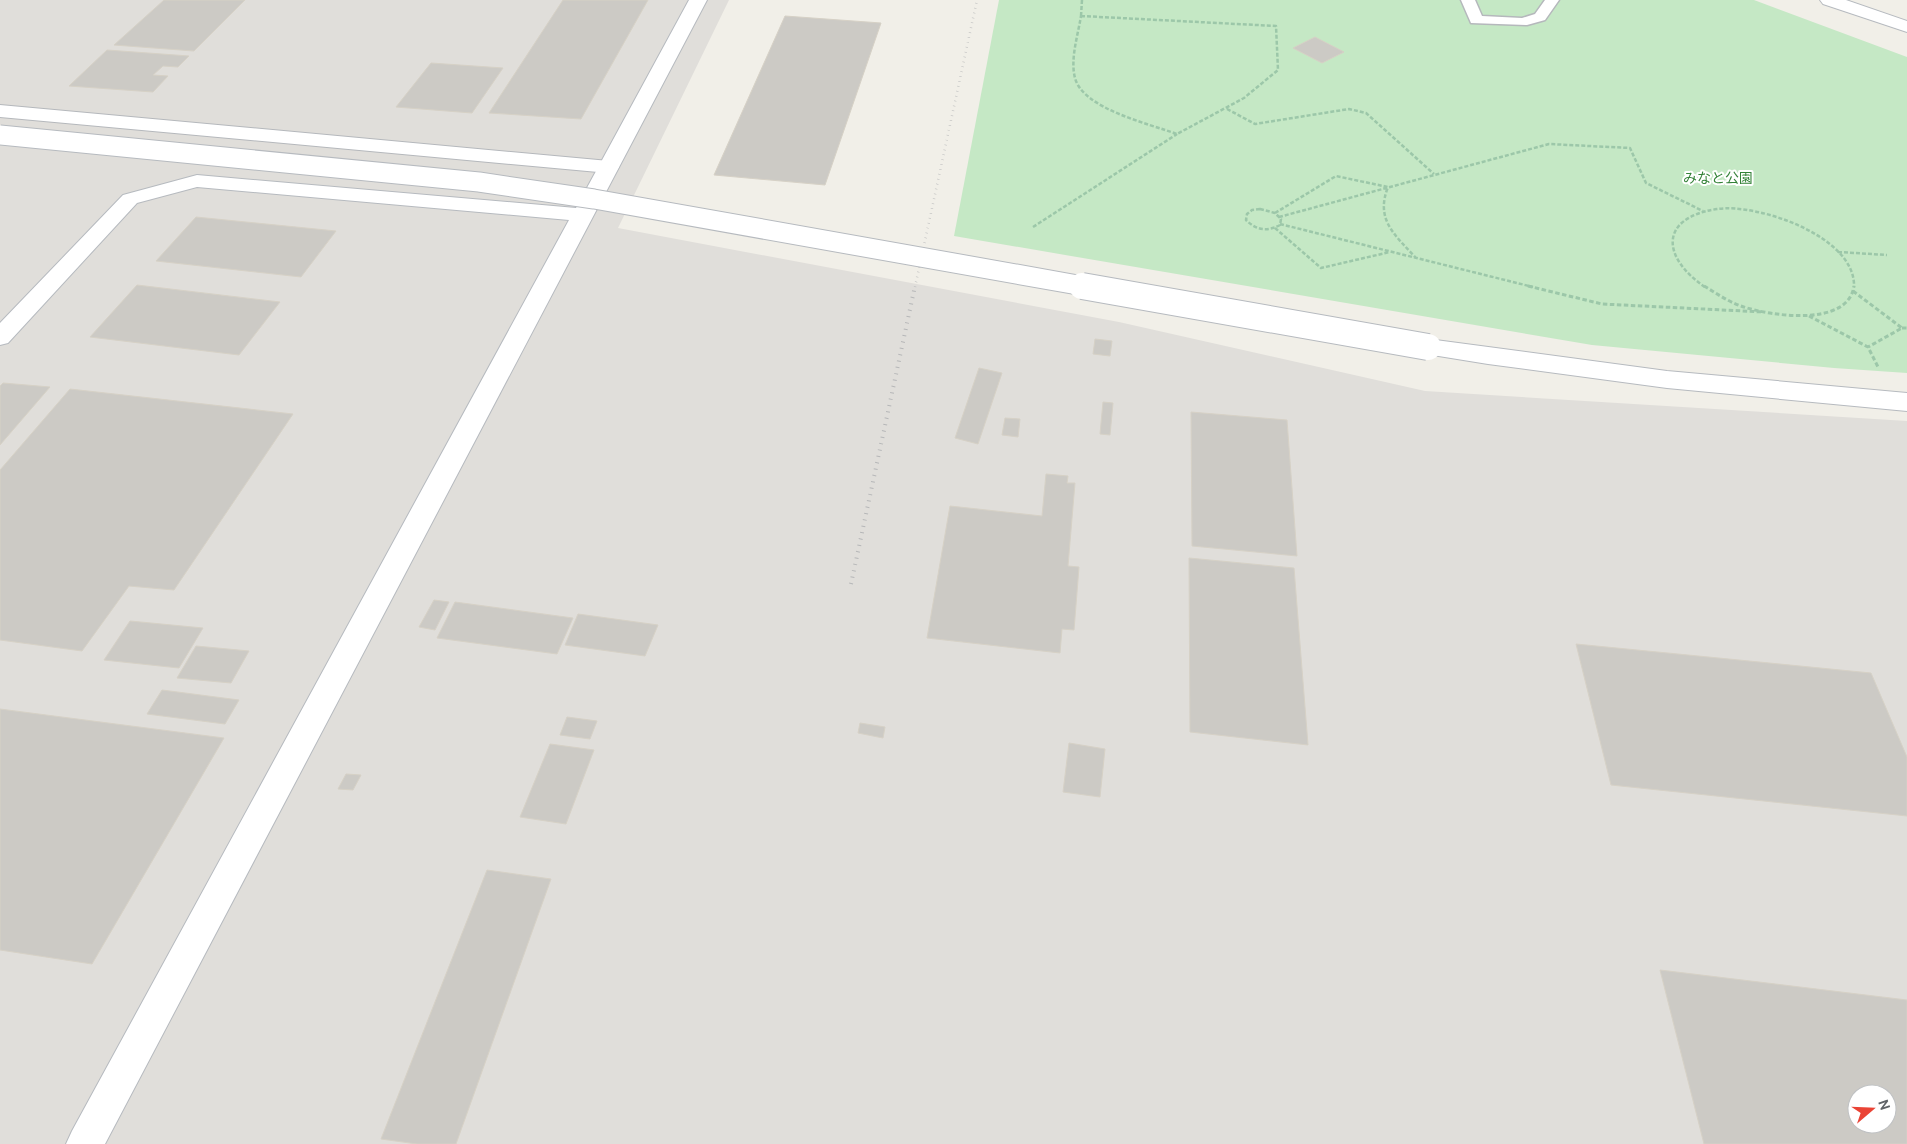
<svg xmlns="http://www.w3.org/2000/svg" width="1907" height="1144" font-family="Cabin,'Noto Sans JP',sans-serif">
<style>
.industrial{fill:#e0deda;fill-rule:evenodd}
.green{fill:#c5e8c5}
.building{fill:#cccac5;stroke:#d6d1c6;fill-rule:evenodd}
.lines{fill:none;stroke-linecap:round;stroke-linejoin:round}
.lane-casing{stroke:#b5b8bc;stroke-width:3}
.street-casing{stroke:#b5b8bc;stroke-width:2}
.secondary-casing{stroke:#b6babf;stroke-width:2}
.path-far1{stroke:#9cc7a9;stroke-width:2.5;stroke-dasharray:4 2;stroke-linecap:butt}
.path{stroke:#9cc7a9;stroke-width:3;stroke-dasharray:4.5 2.5;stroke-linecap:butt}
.lane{fill:#fff;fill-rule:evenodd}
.street{fill:#fff;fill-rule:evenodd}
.secondary{fill:#fff;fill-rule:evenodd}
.rail-far1{stroke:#b6b7b8;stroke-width:2.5;stroke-dasharray:0.5 4.5;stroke-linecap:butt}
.rail{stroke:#b6b7b8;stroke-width:4;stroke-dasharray:1 5.5;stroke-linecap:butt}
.secondary-bridge-far1-casing{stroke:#b6babf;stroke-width:21;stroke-linecap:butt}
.secondary-bridge-casing{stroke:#b6babf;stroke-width:28;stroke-linecap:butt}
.secondary-bridge-far1{stroke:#fff;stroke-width:19}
.secondary-bridge{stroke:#fff;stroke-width:26}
.labels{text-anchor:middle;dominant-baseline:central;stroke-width:4;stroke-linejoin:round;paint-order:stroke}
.far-park-label{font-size:14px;fill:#348238;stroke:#fff}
</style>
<rect width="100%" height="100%" fill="#f1efe8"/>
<!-- industrial -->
<path class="industrial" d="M0,0H729L618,228L1119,322L1425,391L1907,421V1144H0ZM1857,1094H1887V1124H1857Z"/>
<!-- green -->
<path class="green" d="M999,0H1754L1907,57V373L1834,368L1592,345L954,236Z"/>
<!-- building -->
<path class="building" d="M164,0H245L194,51L114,45Z
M563,0H648L581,119L489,113Z
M785,16L881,23L825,185L714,175Z
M1315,37L1344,52L1322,63L1293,48Z
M107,50L189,56L178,67L163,66L153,75L168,76L153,92L69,86Z
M431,63L503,68L472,113L396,107Z
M196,217L336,231L301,277L156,261Z
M137,285L280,302L239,355L90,337Z
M1095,339L1112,341L1110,356L1093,354Z
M979,368L1002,373L978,444L955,438Z
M3,383L50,387L0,445V386Z
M70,389L293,414L174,590L129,586L82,651L0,640V470Z
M1103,402L1113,403L1110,435L1100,434Z
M1191,412L1287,420L1297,556L1192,546Z
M1005,418L1020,419L1018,437L1002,435Z
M1046,474L1068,476L1067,483H1075L1068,566L1079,567L1074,630L1062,629L1060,653L927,638L950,506L1042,516Z
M1189,558L1294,568L1308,745L1190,732Z
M434,600L449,602L435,630L419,627Z
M455,602L573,618L557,654L437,638Z
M578,614L658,625L645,656L565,645Z
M130,621L203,628L179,668L104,660Z
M1576,644L1871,673L1907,757V816L1611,785Z
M196,646L249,651L231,683L177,678Z
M162,690L239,700L225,724L147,714Z
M0,709L224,738L92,964L0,950Z
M567,717L597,721L590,739L560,735Z
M860,723L885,727L883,738L858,733Z
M1069,743L1105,749L1100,797L1063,792Z
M550,744L594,750L566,824L520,817Z
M346,774L361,775L353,790L338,789Z
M487,870L551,879L456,1144H417L381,1139Z
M1660,970L1907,1000V1144H1704ZM1857,1094H1887V1124H1857Z"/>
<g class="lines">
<defs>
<path id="lane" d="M1461,0H1475L1482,16L1522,18L1535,14L1545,0H1559L1545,20L1527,25L1471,23Z"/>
<path id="street" d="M0,105L609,161L616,163L619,167L616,171L609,173L0,117Z"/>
<path id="secondary" d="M689,0H707L105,1144H66L72,1131L569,220L197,187L137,203L8,343L0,345V323L123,195L197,175L576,208Z
M1820,0H1846L1907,21V32L1823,4Z
M1428,339L1667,371L1907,393V411L1667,388L1488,364L1420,353L1416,347L1420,341Z"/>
</defs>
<!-- lane casing -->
<use href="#lane" class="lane-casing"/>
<!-- street casing -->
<use href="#street" class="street-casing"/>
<!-- secondary casing -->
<use href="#secondary" class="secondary-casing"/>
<!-- path-far1 -->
<path class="path-far1" d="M1081,16L1082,0
M1081,16L1276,26L1278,70L1244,98L1177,134C1150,124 1083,109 1075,78C1070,59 1078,35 1081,16Z
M1227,109L1255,124L1349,109L1366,113L1434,174
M1260,209L1275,213L1281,219L1280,225C1267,232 1256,230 1246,220L1247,214L1252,210Z
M1275,213L1336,176L1388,187C1375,220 1395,235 1416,258
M1279,217L1549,144L1630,148L1646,183L1703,211
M1280,224L1533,287
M1033,227L1177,134
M1275,228L1321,268L1390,252
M1838,252L1887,255
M1705,287C1662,258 1658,218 1717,209C1757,203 1856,236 1854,287"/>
<!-- path -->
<path class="path" d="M1528,286L1602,304L1764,312
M1704,286C1716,293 1727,301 1741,306C1769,316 1848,328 1854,286
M1853,291L1902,328L1868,347
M1809,316L1868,347L1878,367
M1902,328H1907"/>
<!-- lane -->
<use href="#lane" class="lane"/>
<!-- street -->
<use href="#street" class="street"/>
<!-- secondary -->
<use href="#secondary" class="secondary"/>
<!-- rail-far1 -->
<path class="rail-far1" d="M915,287L977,0"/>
<!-- rail -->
<path class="rail" d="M851,584L915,286"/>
<defs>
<path id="secondary-bridge-far1" d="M0,135L479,182L594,199L1089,287"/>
<path id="secondary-bridge" d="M1082,286L1428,347"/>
</defs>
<!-- secondary-bridge-far1 casing -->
<use href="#secondary-bridge-far1" class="secondary-bridge-far1-casing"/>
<!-- secondary-bridge casing -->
<use href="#secondary-bridge" class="secondary-bridge-casing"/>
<!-- secondary-bridge-far1 -->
<use href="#secondary-bridge-far1" class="secondary-bridge-far1"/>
<!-- secondary-bridge -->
<use href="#secondary-bridge" class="secondary-bridge"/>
</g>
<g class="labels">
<!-- far-park labels -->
<g class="far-park-label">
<text x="1718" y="178">みなと公園</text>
</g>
</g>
<!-- north arrow -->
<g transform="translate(1872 1109) rotate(71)"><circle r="24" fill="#ffffff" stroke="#bfc1c3"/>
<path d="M0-4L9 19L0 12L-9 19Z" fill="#ea4335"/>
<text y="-8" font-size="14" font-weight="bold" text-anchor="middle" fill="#5f6368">N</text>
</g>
</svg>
